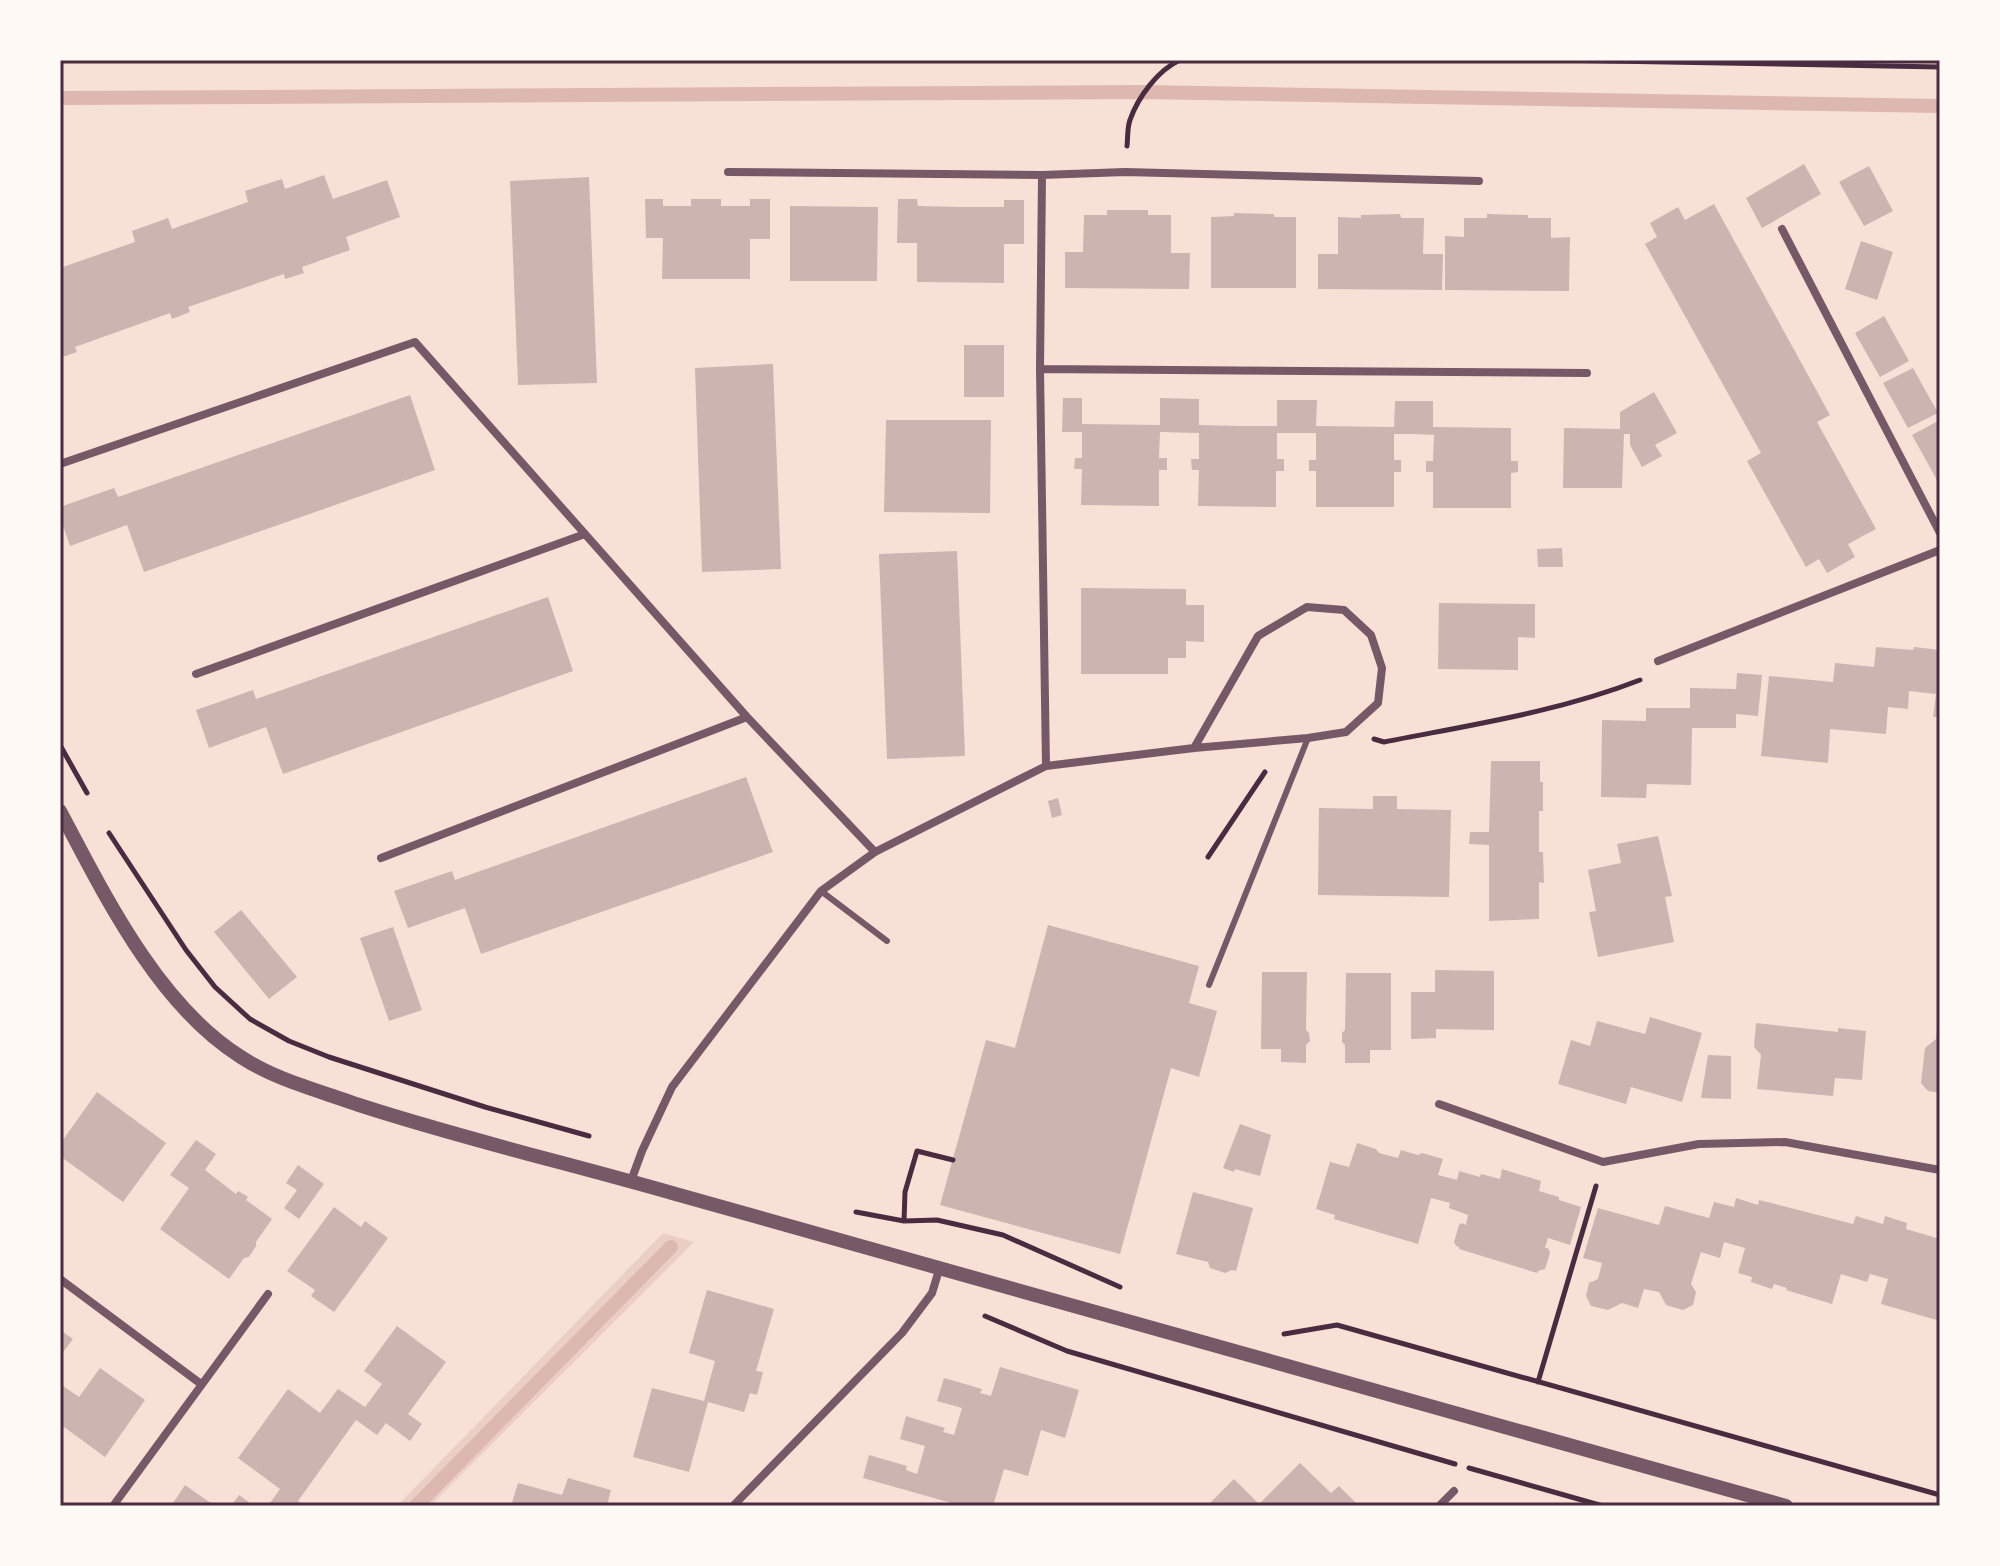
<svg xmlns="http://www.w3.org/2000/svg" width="2000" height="1566" font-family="Inter,sans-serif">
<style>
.green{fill:#ebcfc5}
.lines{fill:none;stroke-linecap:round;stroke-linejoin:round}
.stream{stroke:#dcb8b0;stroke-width:14}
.building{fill:#ccb4b1}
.path{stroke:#4a2c40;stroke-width:5}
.service{stroke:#755966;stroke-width:6}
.minor{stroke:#755966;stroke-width:8}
.tertiary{stroke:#755966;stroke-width:14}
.neatline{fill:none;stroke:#4a2c40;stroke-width:3}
</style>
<rect width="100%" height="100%" fill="#f7e1d7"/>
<!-- green -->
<path class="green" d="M663,1233L694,1242L430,1506H397Z"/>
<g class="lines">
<!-- stream -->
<path class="stream" d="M60,98L1143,92L1940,106
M416,1506L671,1247"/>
</g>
<!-- building -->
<path class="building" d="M1804,164L1821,194L1762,228L1746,198Z
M1869,166L1893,211L1864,226L1839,182Z
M324,175L333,199L387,180L400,217L346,237L350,250L302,267L304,273L285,279L284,274L188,307L190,312L172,319L170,313L75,347L77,352L60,358V268L135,242L132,231L168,218L172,229L248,202L245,191L282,179L285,189Z
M589,177L597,383L518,385L510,181Z
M645,199H663V206H691V199H721V206H750V199H770V239H750V279H662L663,238H646Z
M898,199H917L918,206L961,207H1004V200H1024V244H1004V283L917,282V243H897Z
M1714,204L1830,415L1817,422L1876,529L1848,544L1855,557L1827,573L1819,559L1806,567L1747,461L1761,453L1645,244L1657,237L1650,223L1678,207L1685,220Z
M790,206L878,207L877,281H790Z
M1107,210H1148V215H1171V253H1190L1189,289L1065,288V252H1083L1084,215H1107Z
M1234,213L1274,214V217H1296V288H1211V217L1234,216Z
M1400,214L1401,218H1424L1423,254H1443L1442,290L1318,289V254H1338V217L1361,218V215Z
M1487,214L1528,215V218H1551V238L1570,237L1569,291L1445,290V236L1464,237V218H1487Z
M1861,241L1893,252L1877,300L1845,289Z
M1884,316L1909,361L1880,377L1855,333Z
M964,345H1004V397H964Z
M773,364L781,569L702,572L695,368Z
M1913,368L1938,413L1908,428L1883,383Z
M1654,392L1677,433L1655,445L1662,456L1642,467L1630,445V434H1624L1622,488H1563L1564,428L1620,429V412Z
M410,395L435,470L144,572L127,525L70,546L60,517V507L114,488L118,497Z
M1063,398H1082V424L1160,425V398L1199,399V425L1238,426H1277V400H1317L1316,426L1394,427L1395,401H1433V427L1511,428V461H1518V472L1511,473V508H1433V472H1426V461H1433L1434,435L1414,434H1394V460H1401V472H1394V507H1316V471H1309V460H1316V433H1277V459H1284V471H1276V507L1198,506L1199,470H1192L1191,459H1199V433L1160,432L1159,458H1167V470H1159V506L1081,505L1082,469H1074L1075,458H1082V432H1062Z
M886,420H991L990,513L884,512Z
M1940,420V478L1937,480L1912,435Z
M1562,548L1563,567H1538L1537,549Z
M957,551L965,756L887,759L879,554Z
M1081,588L1186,589V605H1204V642L1186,641V658H1168V674H1081Z
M548,597L573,671L283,774L266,727L209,748L196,710L253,690L256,699Z
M1439,603L1535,604V638L1518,637V670L1438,669Z
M1876,647L1913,650L1914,647L1940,650V717H1933L1936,694L1909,691L1908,709L1888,707L1886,734L1830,729L1828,763L1761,756L1769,676L1833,682L1835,663L1874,667Z
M1737,673L1762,675L1758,716L1736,714V728H1692L1691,785L1647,784L1646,798L1601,797L1602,720L1646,721V708H1690V688L1736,689Z
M1491,761H1540V782H1543V811H1539V852H1543L1544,883L1539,882V919L1489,921V845L1469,844L1470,832H1489Z
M746,777L773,852L481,954L465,908L408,928L394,891L452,871L455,880Z
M1373,796H1397V809L1451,810L1449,897L1318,895L1319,808L1373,809Z
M1058,798L1062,815L1052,818L1048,801Z
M1658,836L1672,896L1665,897L1674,942L1598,957L1589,912L1596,911L1588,870L1621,863L1617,844Z
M241,910L297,977L269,999L214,932Z
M1048,925L1199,966L1189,1003L1217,1011L1199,1077L1171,1068L1120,1254L940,1205L986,1040L1015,1048Z
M393,927L422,1010L389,1021L360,938Z
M1435,970L1494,971V1030L1436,1029V1038L1411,1039V992H1435Z
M1262,972H1307L1306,1030L1309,1033L1310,1041L1306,1045V1063L1281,1062V1049H1261Z
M1346,973H1391V1050H1370V1063H1345V1045L1342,1042V1033L1345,1030Z
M1650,1017L1702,1033L1682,1102L1631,1087L1626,1104L1558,1084L1571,1040L1590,1046L1597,1021L1645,1034Z
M1938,1018H1940V1093L1928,1091L1921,1083L1925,1048L1936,1039Z
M1756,1023L1838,1032V1028L1866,1031L1862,1080L1835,1078L1833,1096L1757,1089L1761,1055L1754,1047Z
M1708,1055L1731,1056V1099L1701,1098Z
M97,1092L166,1143L123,1202L60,1156V1144Z
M1240,1124L1271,1135L1260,1176L1235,1169L1234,1172L1223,1168Z
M196,1140L216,1154L205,1170L236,1194L238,1191L240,1192L248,1197L246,1200L272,1219L256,1242V1246L249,1257L244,1258L229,1279L160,1229L189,1188L170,1175Z
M1357,1143L1376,1149L1379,1153L1398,1158L1401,1150L1418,1155L1422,1153L1443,1159L1438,1175L1457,1180L1459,1171L1480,1177L1481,1174L1500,1179L1502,1169L1541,1181L1539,1191L1559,1197V1200L1581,1207L1570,1245L1548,1238L1545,1248H1548L1550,1253L1545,1269L1538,1271L1537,1273L1459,1249V1247L1456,1246L1454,1242L1459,1225L1462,1223L1466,1225L1468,1215L1449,1208L1450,1203L1431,1198L1418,1244L1334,1219L1335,1215L1316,1209L1330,1162L1349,1167Z
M298,1165L324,1184L299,1219L284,1208L297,1190L286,1183Z
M1193,1192L1253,1208L1236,1271L1232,1270L1225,1273L1210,1268L1208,1262L1176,1254Z
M1736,1198L1758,1205L1759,1200L1853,1224L1856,1216L1883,1224L1885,1216L1907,1223L1906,1229L1940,1239V1321L1881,1304L1888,1279L1870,1274L1867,1282L1841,1274L1832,1304L1786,1290L1787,1288L1774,1284L1772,1289L1751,1282L1752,1277L1738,1273L1745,1248L1724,1242L1720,1258L1701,1252L1691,1284L1696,1292L1693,1305L1683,1310L1666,1305L1659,1292L1644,1289L1638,1308L1622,1303L1608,1310L1591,1306L1586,1296L1589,1283L1598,1279L1602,1263L1583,1258L1598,1208L1659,1225L1665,1206L1709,1218L1714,1202L1734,1207Z
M334,1207L361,1227L365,1221L388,1238L334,1312L311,1296L315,1290L287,1271Z
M707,1290L774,1309L756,1371L763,1372L757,1395L750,1393L744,1412L708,1402L689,1472L633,1457L652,1388L704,1401L715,1361L689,1353Z
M397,1326L446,1362L408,1414L422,1424L410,1441L386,1423L377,1435L356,1420L298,1501L305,1506H268L280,1489L238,1458L288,1389L320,1413L338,1389L365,1407L382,1384L364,1371Z
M60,1330L73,1339L60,1356Z
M1000,1367L1079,1390L1065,1438L1041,1430L1028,1476L1004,1469L993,1506H962L863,1478L869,1455L907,1466L906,1470L917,1474L925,1446L900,1439L906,1416L945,1428L943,1432L954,1435L962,1408L937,1401L944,1378L982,1389L980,1393L991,1396Z
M100,1368L145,1400L105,1457L60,1424V1390L63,1386L79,1397Z
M1300,1463L1331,1493L1339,1486L1359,1506H1207L1234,1479L1259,1504Z
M568,1478L611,1490L607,1506H511L518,1483L562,1495Z
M185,1485L215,1506H171Z
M239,1495L254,1506H231Z"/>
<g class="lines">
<!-- path -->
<path class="path" d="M1552,60L1940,67
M1127,146C1128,138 1127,128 1130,120C1138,97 1158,70 1180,60
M1374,739L1384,742C1470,725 1558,712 1640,680
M60,745L87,793
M109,833L186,950L215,987L250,1019L289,1041L329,1057L485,1107L589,1136
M1208,857L1265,772
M856,1212L904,1221L937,1220L1003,1235L1120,1287
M904,1221L905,1192L917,1151L953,1160
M985,1316L1067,1351L1455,1464
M1284,1334L1337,1325L1940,1495
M1538,1382L1596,1186
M1469,1468L1603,1506"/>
<!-- service -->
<path class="service" d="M821,891L887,941
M1209,985L1308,738"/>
<!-- minor -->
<path class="minor" d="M728,172L1042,175L1125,172L1479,181
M1042,175L1040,369L1046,766
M1782,229L1940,533
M1040,369L1587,373
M60,464L415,342L747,717L875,852
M1658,661L1940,550
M196,674L585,534
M381,858L747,717
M1439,1104L1603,1162L1699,1144L1785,1142L1940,1170
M631,1181L642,1151L672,1087L821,891L875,852L1046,766L1194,748L1308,738L1346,732L1378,703L1382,668L1371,635L1344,610L1307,607L1258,636L1194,748
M60,1279L201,1384
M113,1506L268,1294
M733,1506L902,1333L932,1293L939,1270
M1439,1506L1454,1491"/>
<!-- tertiary -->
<path class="tertiary" d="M60,811C105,896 158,1005 241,1057C276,1080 317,1090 356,1104C460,1138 567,1163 672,1193C1042,1300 1414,1403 1786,1506"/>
</g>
<!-- border -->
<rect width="2000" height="1566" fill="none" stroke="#fffaf5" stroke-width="124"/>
<rect x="62" y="62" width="1876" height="1442" class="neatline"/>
</svg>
